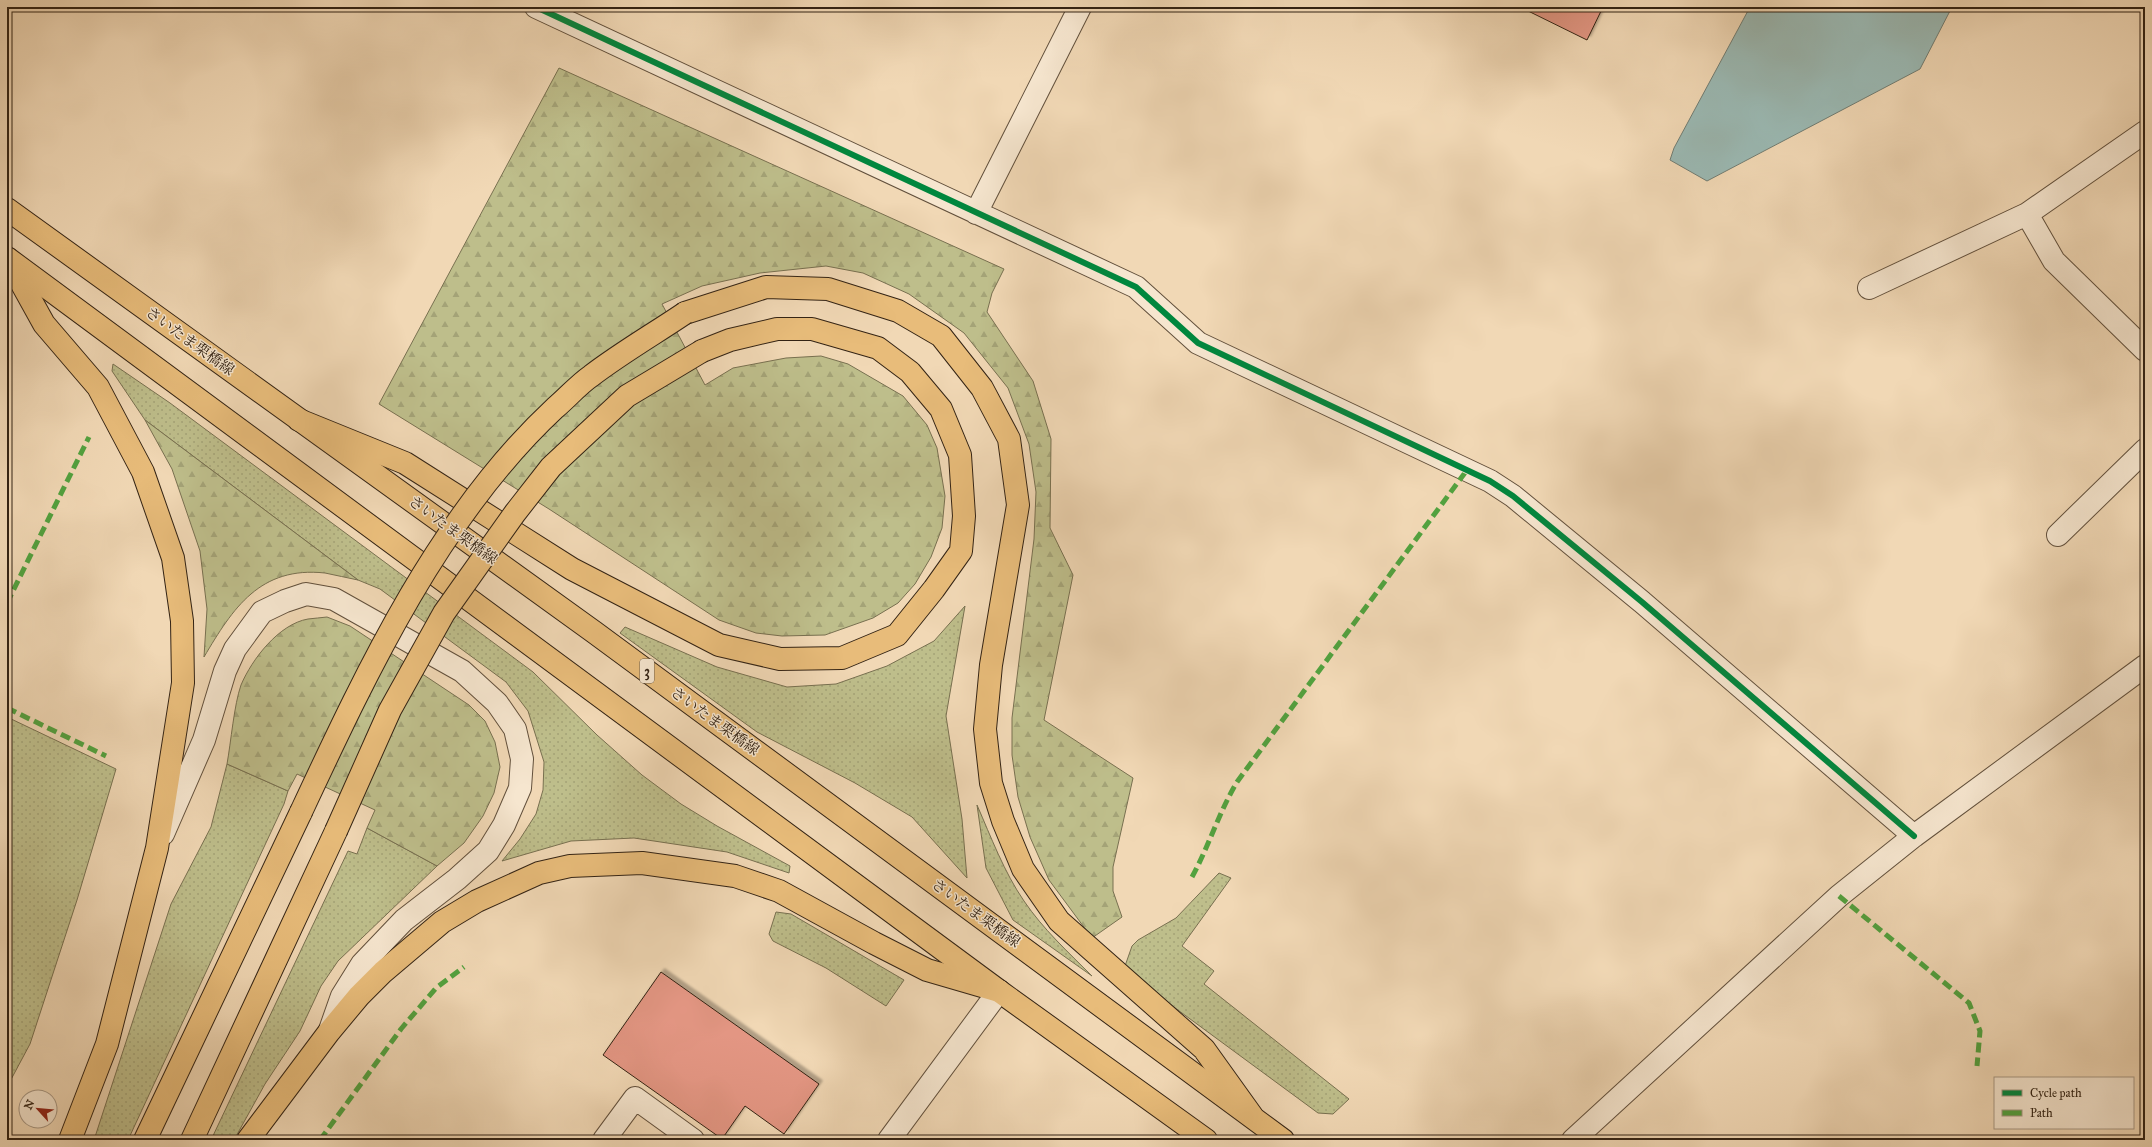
<svg xmlns="http://www.w3.org/2000/svg" width="2152" height="1147" font-family="'IM FELL Great Primer','Noto Serif JP',serif">
<style>
.grass{fill:url(#grass-dots);stroke:#787050}
.forest{fill:url(#forest-firs);stroke:#787050}
.water{fill:#9bb9b3;stroke:#717d73}
.building{fill:#e39683;stroke:#332314;filter:url(#shadow)}
.lines{fill:none;stroke-linecap:round;stroke-linejoin:round}
.minor-casing{stroke:#62503c;stroke-width:24}
.major-casing{stroke:#332314;stroke-width:24}
.highway-casing{stroke:#332314;stroke-width:24}
.minor{stroke:#f6e6cf;stroke-width:22}
.major{stroke:#e8bc7a;stroke-width:22}
.highway{stroke:#e8bc7a;stroke-width:22}
.highway-bridge-casing{stroke:#332314;stroke-width:24;stroke-linecap:butt}
.highway-bridge{stroke:#e8bc7a;stroke-width:22}
.quiet{stroke:#52a23f;stroke-width:5;stroke-dasharray:10 5;stroke-linecap:butt}
.cycleway-casing{stroke:#f6e6cf;stroke-width:8}
.cycleway{stroke:#00873e;stroke-width:6}
.labels{text-anchor:middle;dominant-baseline:central;stroke-width:3;stroke-linejoin:round;paint-order:stroke}
.shield{fill:#f6e6cf;stroke:#6e5e4c;stroke-width:1}
.shield-label{font-size:14px;font-weight:bold;fill:#332314}
.street-label{font-size:15px;fill:#332314;stroke:#f6e6cf}
</style>
<defs>
<pattern id="grass-dots" width="8" height="8" patternUnits="userSpaceOnUse"><rect width="8" height="8" fill="#bebe8b"/><path d="M2 2h.1M6 6h.1" fill="none" stroke="#a4a377" stroke-width="1.8" stroke-linecap="round"/></pattern>
<pattern id="forest-firs" width="22" height="20" patternUnits="userSpaceOnUse"><rect width="22" height="20" fill="#bebe8b"/><path d="M5 1l3.5 6h-7zM16 11l3.5 6h-7z" fill="#a4a377"/></pattern>
<filter id="shadow"><feDropShadow dx="3.5" dy="-3.5" stdDeviation="1" flood-color="#0004"/></filter>
</defs>
<rect width="100%" height="100%" fill="#f1d8b5"/>
<filter id="stains"><feTurbulence type="fractalNoise" baseFrequency=".005" numOctaves="4"/><feColorMatrix values="0 0 0 0 .2 0 0 0 0 .09 0 0 0 0 .02 0 0 0 .5 -.17"/></filter>
<radialGradient id="worn" r=".72"><stop offset=".6" stop-color="#630" stop-opacity="0"/><stop offset="1" stop-color="#630" stop-opacity=".3"/></radialGradient>
<!-- grass -->
<path class="grass" d="M113,364L170,403L533,672L597,735L642,775L681,804L717,826L790,866L789,873L727,852L634,838L571,841L502,861L520,839L536,814L543,790L544,762L528,711L506,682L380,589L358,580L145,420L112,371Z
M965,606L946,716L962,819L967,878L912,817L855,783L757,732L620,633L625,627L717,667L787,687L836,684L887,666L934,641Z
M7,717L116,769L77,900L30,1044L7,1087Z
M227,764L288,791L284,804L128,1140H94L171,904L211,827Z
M977,805C991,837 1004,872 1024,901C1043,929 1068,952 1092,976L1013,920L986,868Z
M367,828L437,866L338,961L321,986L300,1031L265,1084L234,1140H211L348,851L357,854Z
M1219,873L1231,878L1182,946L1214,971L1204,984L1349,1099L1333,1114L1318,1113L1148,988L1125,966L1132,946L1138,940L1176,918Z
M776,912L791,914L904,980L886,1006L826,968L773,941L769,934Z"/>
<!-- forest -->
<path class="forest" d="M559,68L1004,269L992,293L987,312L1033,381L1051,439L1050,528L1073,575L1044,720L1133,778L1113,867V891L1122,917L1092,938L1049,880L1030,837L1018,797L1012,755V718L1034,539L1036,492L1029,444L1008,388L964,333L909,294L863,273L826,266L760,273L702,286L662,304L705,385L733,368L786,358L821,356L848,364L903,396L927,425L937,448L945,496L942,528L931,557L915,584L898,603L873,618L825,635L782,636L756,633L719,620L549,509L379,404Z
M145,420L358,580C347,578 336,575 325,573C260,566 233,608 204,657L207,609L200,551L172,469Z
M327,617L350,626L469,705L485,721L495,742L500,767L494,793L483,816L464,843L437,866L367,828L375,810L297,774L288,791L227,764C231,742 234,705 241,685C252,659 279,624 308,619C314,618 321,618 327,617Z"/>
<!-- water -->
<path class="water" d="M1750,7H1952L1920,69L1707,181L1670,160L1674,148Z"/>
<!-- building -->
<path class="building" d="M1520,7H1603L1587,40Z
M661,972L819,1084L784,1134L745,1106L722,1139L603,1055Z"/>
<g class="lines">
<defs>
<path id="minor" d="M536,7L1136,287L1198,343L1490,481L1513,496L1642,602L1914,836
M976,213L1080,7
M2027,214L2054,261L2145,350
M1869,288L2027,214L2145,132
M2058,535L2145,450
M163,834L204,740L225,671L235,649L262,612L285,601L306,594L334,599L462,671L497,703L515,729L522,759L520,788L504,825L488,851L457,879L404,920L362,964L342,996L330,1030
M604,1140L635,1098L693,1140
M889,1140L999,991
M1573,1140L1839,896L1914,836L2145,666"/>
<path id="major" d="M7,209L594,632L1283,1140
M7,258L999,991L1206,1140"/>
<path id="highway" d="M8,259L44,324L98,387L143,472L173,558L182,621L183,683L157,848L107,1044L70,1140
M685,313L766,287L828,289L898,311L941,336L982,388L1009,439L1018,505L991,665L985,729L991,783L1003,821L1023,869L1059,921L1204,1049L1252,1116
M299,420L405,463L572,569L719,645L780,659L842,658L897,635L934,589L961,551L964,516L960,455L941,409L910,372L878,348L812,329H777L730,340L702,351
M145,1140L301,812
M192,1140L336,831
M248,1140L329,1032L359,996L383,972L442,922L477,901L539,873L570,866L642,863L735,876L779,891L874,943L927,970L999,991"/>
</defs>
<!-- minor casing -->
<use href="#minor" class="minor-casing"/>
<!-- major casing -->
<use href="#major" class="major-casing"/>
<!-- highway casing -->
<use href="#highway" class="highway-casing"/>
<!-- minor -->
<use href="#minor" class="minor"/>
<!-- major -->
<use href="#major" class="major"/>
<!-- highway -->
<use href="#highway" class="highway"/>
<defs>
<path id="highway-bridge" d="M301,812C367,671 439,516 555,408C567,398 578,385 591,376C621,353 654,334 685,313
M336,831L390,710L444,613L515,513L551,467L627,396L702,351"/>
</defs>
<!-- highway-bridge casing -->
<use href="#highway-bridge" class="highway-bridge-casing"/>
<!-- highway-bridge -->
<use href="#highway-bridge" class="highway-bridge"/>
<!-- quiet -->
<path class="quiet" d="M7,603L89,437
M7,708L106,756
M1192,877C1209,846 1219,812 1237,782L1467,470
M1839,896L1969,1003L1980,1031L1977,1066
M320,1140L401,1029L436,988L464,967"/>
<defs>
<path id="cycleway" d="M536,7L1136,287L1198,343L1490,481L1513,496L1642,602L1914,836"/>
</defs>
<!-- cycleway casing -->
<use href="#cycleway" class="cycleway-casing"/>
<!-- cycleway -->
<use href="#cycleway" class="cycleway"/>
</g>
<g class="labels">
<!-- shield labels -->
<rect class="shield" x="640" y="659" width="14" height="24" rx="3"/>
<g class="shield-label">
<text x="647" y="671">3</text>
</g>
<!-- street labels -->
<g class="street-label">
<text transform="translate(190 341) rotate(36)">さいたま栗橋線</text>
<text transform="translate(453 530) rotate(36)">さいたま栗橋線</text>
<text transform="translate(715 721) rotate(36)">さいたま栗橋線</text>
<text transform="translate(976 913) rotate(36)">さいたま栗橋線</text>
</g>
</g>
<!-- margin -->
<rect width="2152" height="1147" fill="none" stroke="#f1d8b5" stroke-width="24"/>
<rect x="8" y="8" width="2136" height="1131" fill="none" stroke="#332314" stroke-width="2"/>
<rect x="12" y="12" width="2128" height="1123" fill="none" stroke="#332314"/>
<!-- legend -->
<rect x="1994" y="1077" width="140" height="52" fill="#f6e6cf" stroke="#a89884"/>
<rect x="2002" y="1090" width="20" height="6" fill="#00873e" stroke="#a89884"/>
<text x="2030" y="1097" font-size="12" fill="#332314">Cycle path</text>
<rect x="2002" y="1110" width="20" height="6" fill="#52a23f" stroke="#a89884"/>
<text x="2030" y="1117" font-size="12" fill="#332314">Path</text>
<!-- north arrow -->
<g transform="translate(38 1109) rotate(297)"><circle r="19" fill="#f6e6cf" stroke="#a89884"/>
<path d="M0-3L7 15L0 10L-7 15Z" fill="#8f2418"/>
<text y="-6" font-size="11" font-weight="bold" text-anchor="middle" fill="#332314">N</text>
</g>
<rect width="100%" height="100%" filter="url(#stains)"/>
<rect width="100%" height="100%" fill="url(#worn)"/>
</svg>
